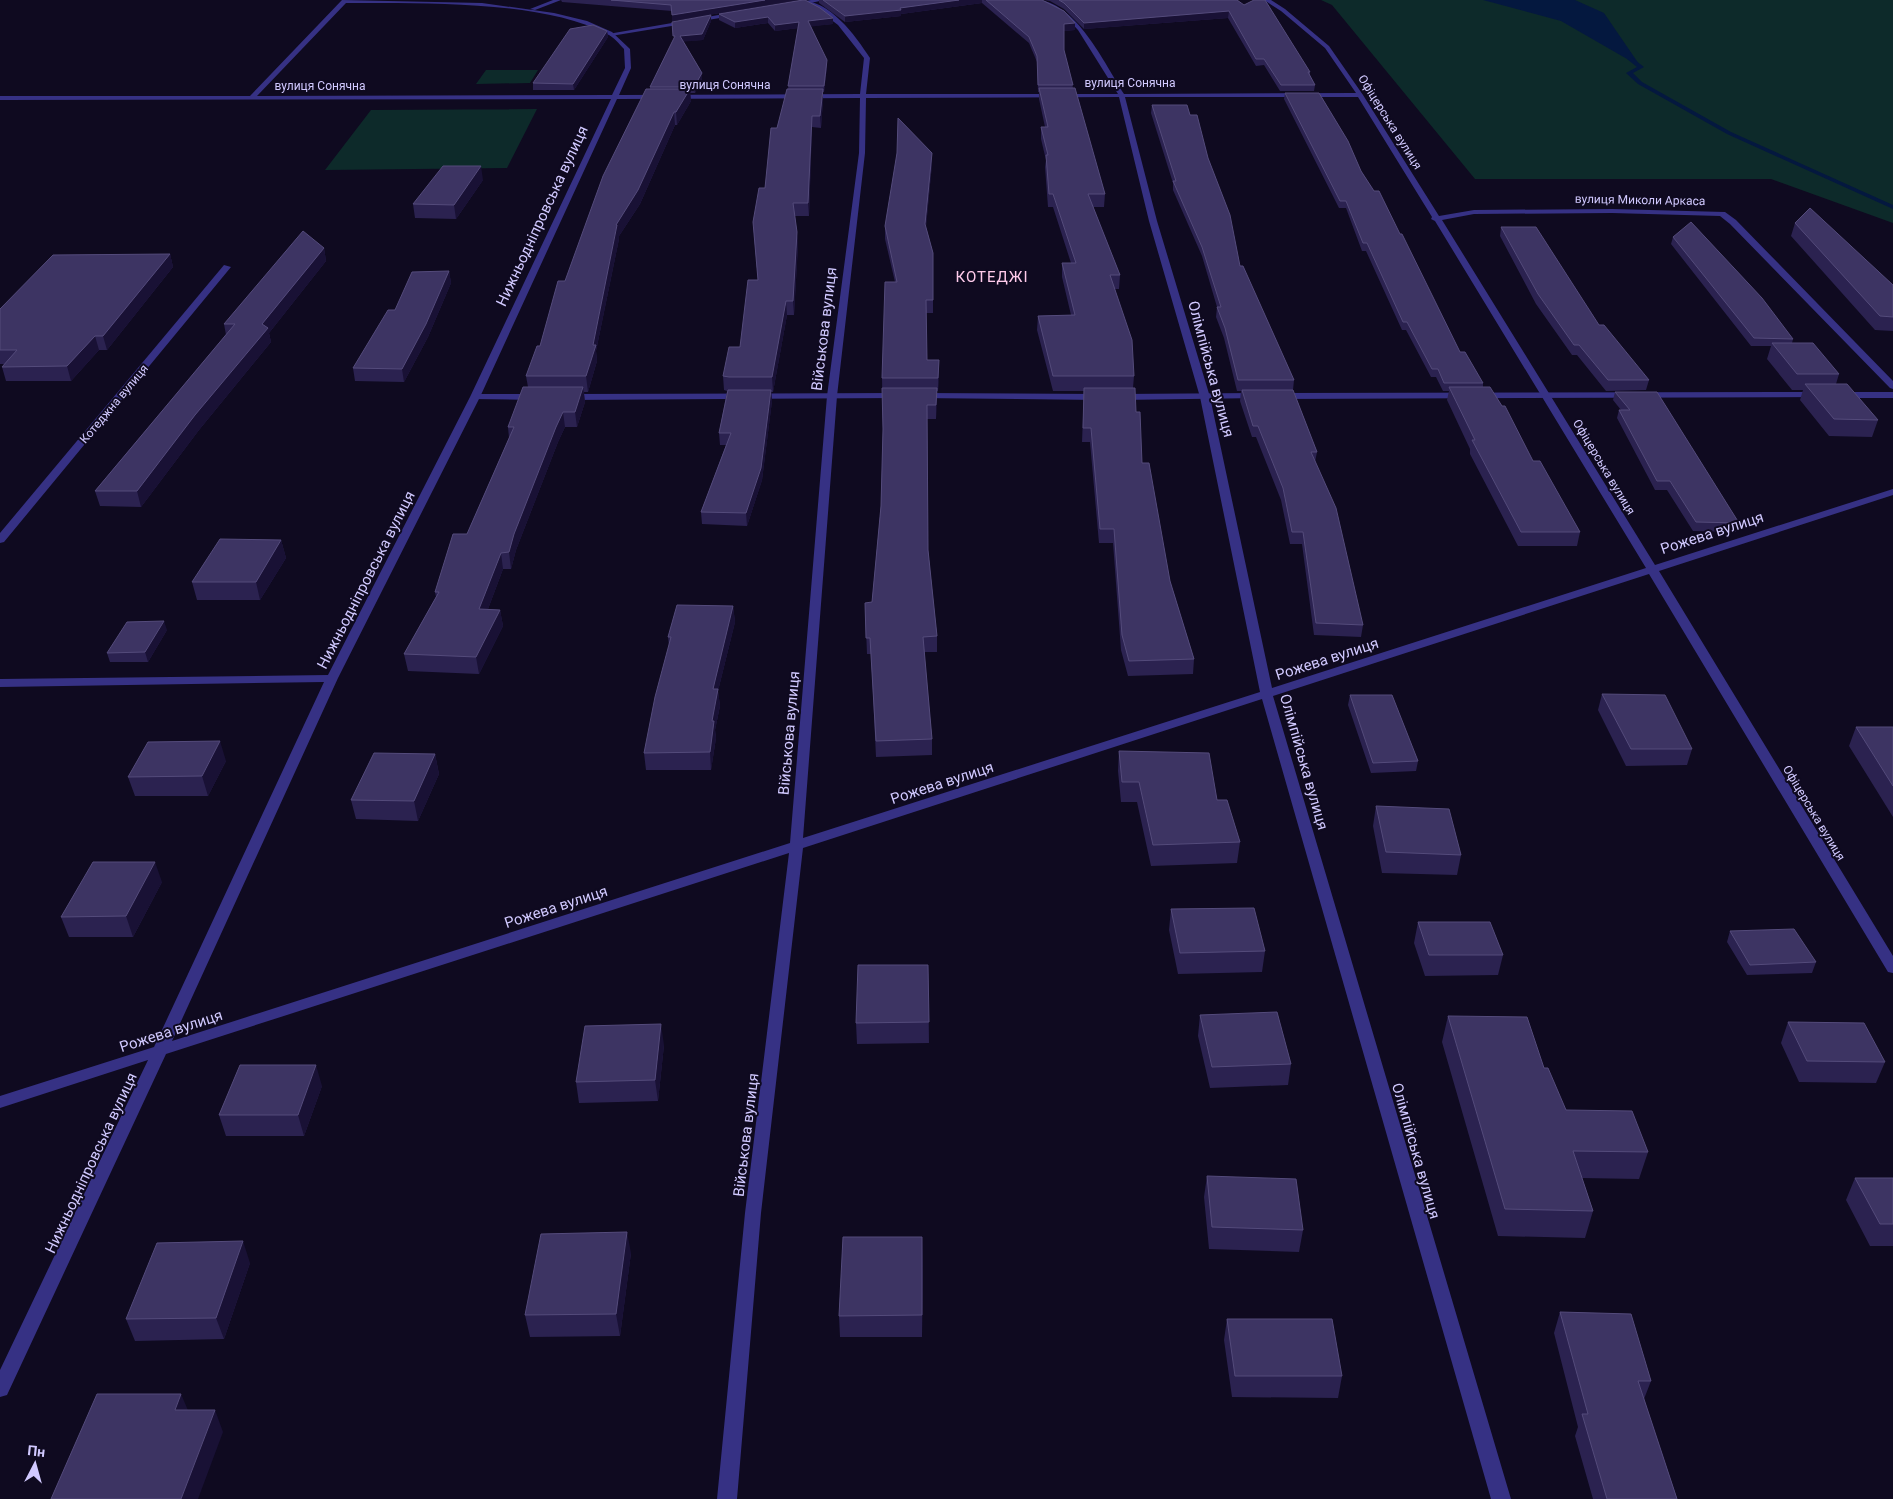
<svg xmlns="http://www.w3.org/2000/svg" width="1893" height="1499" font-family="Roboto,sans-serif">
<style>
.green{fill:#0d2a2a}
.water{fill:#04183f}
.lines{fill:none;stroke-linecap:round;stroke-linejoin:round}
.stream{fill:#04183f;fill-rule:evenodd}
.lane{fill:#363184;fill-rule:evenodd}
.street{fill:#363184;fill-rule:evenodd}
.wall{fill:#2b2250}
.shaded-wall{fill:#191135}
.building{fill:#3d3463;stroke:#544b7b}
.labels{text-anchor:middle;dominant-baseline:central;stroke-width:4;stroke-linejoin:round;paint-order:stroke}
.far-street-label{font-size:12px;fill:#d1c9ff;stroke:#0f0a20}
.street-label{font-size:15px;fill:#d1c9ff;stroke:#0f0a20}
.far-quarter-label{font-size:15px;letter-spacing:1px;fill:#ffcbeb;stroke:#0f0a20}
</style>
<rect width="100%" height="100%" fill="#0f0a20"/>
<!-- green -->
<path class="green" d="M1321,0H1893V223L1771,179H1475L1332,5Z
M486,70H538L530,83L476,84Z
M537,109L507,168L325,170L371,110Z"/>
<!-- water -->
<path class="water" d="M1483,0H1575L1604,13L1641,67L1561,21Z"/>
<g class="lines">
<!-- stream -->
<path class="stream" d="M1627,57H1631L1644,67L1633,73L1642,82L1731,132L1893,205V209L1727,134L1638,84L1626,73L1637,67L1627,59Z"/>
<!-- lane -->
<path class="lane" d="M553,0H561L535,10L530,9Z
M811,0H825L795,6L792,4Z
M736,12L738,15L611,36L608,34Z
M1817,392L1820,393V397L1280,399L1275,396L1280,393Z
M1893,392V398H1840L1835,395L1840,392Z
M897,393L902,396L900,398L567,400L562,397L567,394Z
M920,393L1100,394L1105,397L1100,400L917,398L915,396Z
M1257,393L1262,396L1260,398L1120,400L1115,397L1120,394Z
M475,394H535L540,397L535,400L472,399V395Z"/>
<!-- street -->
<path class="street" d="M342,0L482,3L554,13L587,21L612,32L630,49L631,68L619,95L860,94L864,58L838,25L821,12L799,0C830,0 855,35 870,58L866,94H1118L1078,30L1065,16L1035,0C1075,0 1105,64 1124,94L1356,93L1325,48L1281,11L1264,0H1271L1285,9L1329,46L1363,95L1439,216L1474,210L1612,209L1725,212L1736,220L1893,381V389L1890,388L1730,224L1720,216L1612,213L1474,214L1442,220L1655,565L1893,489V495L1659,571L1893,956V973L1888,972L1649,574L1273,696L1511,1499H1491L1262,699L803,848L761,1213L737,1499H717L745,1213L789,853L166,1054L7,1395L0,1397V1370L148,1060L0,1108V1096L154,1047L324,682L0,687V679L328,675L470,397L611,99L0,100V96H250ZM346,3C420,3 542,0 607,34C614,37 619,44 624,49L625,68L612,95L257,96ZM1119,97L1149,221L1200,397L1260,692L803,838L837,396L865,153L866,98ZM1125,97H1358L1432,217L1431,219L1435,221L1646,568L1272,688L1210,397L1157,221ZM860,98L859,153L827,396L790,843L172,1041L338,678L480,397L617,99Z
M224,265L231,267L4,542L0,543V533Z"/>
</g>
<!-- wall -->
<path class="wall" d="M561,0H798L672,21V11L562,2Z
M803,0L833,24L811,26L827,66L824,92H823V100L821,128L812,127L809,216H795L798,245L794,315H787L773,392H771L772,401L762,480L747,526L702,524L701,512L726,445H720L719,433L727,391L724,390L723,376L740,347L758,280L754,235L765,188L777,128L788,89L798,28L775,31L768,23L735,28L719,20V14Z
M819,0H1042L1075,23V30L1064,31V50L1073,88L1105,194L1104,207H1093L1120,275L1119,289H1115L1134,376L1133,388L1142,463L1170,581L1194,659L1193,674L1128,676L1121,650L1113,543H1099L1090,442H1082L1084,391H1053L1037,330L1038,316L1071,315L1062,277V263H1071L1053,207H1048L1045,167L1046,160L1041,139V127H1045L1039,99V92H1038L1037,62L1029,43L982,3L901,14V16L845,22L819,3Z
M1044,0H1237L1310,72V76L1315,85L1314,91H1280L1264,65L1256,66L1228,18L1084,29L1064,9L1050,1Z
M711,21L703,40L683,41L702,73V79L695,93H690L691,101L677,125H675L640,204L619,236V239L596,351L597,361L588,392H584L585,402L577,427H565L558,442L516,550L511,569H503L488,609L500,610L503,626L479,674L408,671L404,654L436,597L435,592L467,534L509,438L508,427L528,387L526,376L540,346L565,281L650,89V87L673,41Z
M607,31L608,37L574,90H533V83Z
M1285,93L1361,171L1400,234L1460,352L1483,383V387L1533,461L1580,532L1577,546H1518L1470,454V449L1447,400L1449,391H1443L1436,377H1431L1406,330H1402L1366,251H1362L1346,208H1339L1284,99Z
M1152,105L1190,115L1208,158L1240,266L1294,380L1293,390L1317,452L1315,462L1363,625L1361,637L1314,635L1302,544H1290L1281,500L1256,437H1252L1240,401L1241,391H1237L1224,338L1216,317L1217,307L1202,256L1173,190V183L1151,113Z
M932,153V164L926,227L933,253V313H926L927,360H939V373L938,391H937L936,419H927L928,550L937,636V652H924L932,739V755L876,757L871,654H867L865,603L872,602L881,506L883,432L882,378L895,282L885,239V226Z
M483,180L456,219L415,218L413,204Z
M1795,223L1893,285V331L1875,330L1791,236Z
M1501,227L1599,325L1649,380L1646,390L1606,391L1577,355H1572L1536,304L1500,236Z
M1673,237L1793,339L1792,343L1839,374L1836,384L1878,420L1872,437L1829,436L1800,400L1803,390H1792L1767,359L1771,346H1751L1671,244Z
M324,248L326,261L269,333L271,342L199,430L141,507L100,506L95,491L226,335L224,324Z
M170,254L173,267L107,350H99L71,381H6L2,367L4,364H0V309Z
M449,271L451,283L428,337L404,382L355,381L353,368L395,310Z
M1615,392L1739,523L1736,532L1693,531L1667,490H1655L1617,418L1619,410H1621L1613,400Z
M281,540L286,558L260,600H197L192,582Z
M733,606L735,622L718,691L720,706L715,730L716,738L711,770H646L644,753L669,646L668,637Z
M167,630L148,662H110L107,653Z
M1602,694L1692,749L1687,765L1626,766L1598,710Z
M1350,695L1418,761L1416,771L1371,773L1348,705Z
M1856,727H1893V817L1849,746Z
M1119,751L1217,800L1240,842L1237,863L1151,866L1137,802H1121L1118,771Z
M435,754L439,774L418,821L356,819L351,800Z
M226,761L208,796H135L128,777Z
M1376,806L1461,855L1457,875L1382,873L1373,826Z
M162,882L133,937H69L61,917Z
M1171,909L1265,951L1262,972L1178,974L1169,930Z
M1418,922L1503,955L1498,975L1425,976L1414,943Z
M1730,931L1816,962L1812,973L1747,975L1727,942Z
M928,965L929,1043L857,1044L856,1023Z
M1200,1015L1291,1064L1288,1085L1210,1088L1198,1036Z
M1448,1016L1544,1068L1566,1110L1648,1152L1639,1179L1582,1178L1593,1211L1585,1238L1498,1236L1442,1042Z
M1788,1022L1885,1062L1876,1083L1799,1082L1781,1043Z
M664,1045L658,1101L579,1103L576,1082Z
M322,1086L304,1136H226L219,1115Z
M1207,1176L1303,1230L1299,1252L1209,1249L1204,1197Z
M1855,1178H1893V1246H1870L1846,1200Z
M631,1253L620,1336L530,1337L525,1315Z
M923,1258L922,1337H840L839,1316Z
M250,1263L224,1339L135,1341L126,1319Z
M1560,1312L1651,1381L1644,1399L1677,1499H1593L1575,1436L1578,1427L1554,1333Z
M1227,1319L1342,1376L1338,1398L1232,1397L1224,1340Z"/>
<!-- shaded-wall -->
<path class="shaded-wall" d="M765,0H798L672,21V15Z
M959,0H982V3L901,14V16L845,22V16Z
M1229,11L1228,18L1084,29V23Z
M711,15V21L703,40L680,42V36Z
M768,17V23L735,28V22Z
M833,18V24L808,27V21Z
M799,22V28L775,31V25Z
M1075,23V30L1064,31V24Z
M607,31L608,37L574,90L573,84Z
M827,60V66L824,92V86Z
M702,73V79L695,93L694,87Z
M690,89L691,101L677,125L676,112Z
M823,89V100L821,128L820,116Z
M674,112L675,125L640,204L619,236V239L596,351L597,361L588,392L586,376L593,345L616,225Z
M812,116V127L809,216L808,203Z
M932,153V164L925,236V224Z
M481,166L483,180L456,219L454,205Z
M797,232L798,245L794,315L793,301Z
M324,248L326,261L269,333L271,342L199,430L141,507L137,491L195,415L262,324Z
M170,254L173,267L107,350L103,336Z
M449,271L451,283L428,337L404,382L402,369Z
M786,301L787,315L773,392L772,377Z
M95,336L99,350L71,381L67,366Z
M939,360V373L938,391V378Z
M583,387L585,402L577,427L575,412Z
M937,388V401L936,419V405Z
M771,390L772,401L762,480L747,526L746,513Z
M563,412L565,427L558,442L516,550L511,569L509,552L514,534L556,427Z
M281,540L286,558L260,600L256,582Z
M501,553L503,569L482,625L479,609Z
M733,606L735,622L718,691L720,706L715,730L716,738L711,770L710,752L712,721L713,689Z
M500,610L503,626L479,674L476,657Z
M164,621L167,630L148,662L145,652Z
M220,741L226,761L208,796L202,776Z
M435,754L439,774L418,821L414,801Z
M155,862L162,882L133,937L126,916Z
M661,1024L664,1045L658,1101L655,1080Z
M316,1065L322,1086L304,1136L298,1115Z
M627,1232L631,1253L620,1336L616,1314Z
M922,1237L923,1258L922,1337Z
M243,1241L250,1263L224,1339L216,1318Z
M181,1394L190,1415L175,1410Z
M215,1410L223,1432L198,1499H181Z"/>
<!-- building -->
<path class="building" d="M611,0H765L672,15L671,5Z
M803,0H805L820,8L833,18L808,21L827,60L824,86H788L799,22L775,25L768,17L735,22L719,14Z
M823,0H959L900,8L901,10L845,16Z
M986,0H1042L1064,11L1075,23L1064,24V50L1073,85H1038L1037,56L1029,37Z
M1059,0H1237L1244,5L1254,0H1265L1310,72H1308L1315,85H1281L1264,59H1256L1229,11L1084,23L1064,3Z
M711,15L702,34L680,36L702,73L694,87H650L675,36H673L672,22Z
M593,25L607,31L573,84L533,83L570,29Z
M1039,88H1075L1105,194H1088L1120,275H1110L1132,340L1134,376H1053L1038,316L1075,315L1062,263H1076L1053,194H1049L1046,155H1048L1041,127H1048Z
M646,89H690L676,112H674L638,190L616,225H617L593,345H596L586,376H526L537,346H540L558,281H565L603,176Z
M787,89H823L820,116H812L808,203H793L797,232L793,301H786L772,377H729L723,376L729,347H740L748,280H758L753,222L759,188H765L771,128H777Z
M1285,93H1319L1348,141L1361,171L1374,191H1379L1400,234H1402L1460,352H1465L1483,383H1444L1438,369H1432L1407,322H1403L1367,243H1363L1346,201H1340Z
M1152,105H1187L1190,115H1197L1208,158L1230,215L1240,266H1243L1294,380H1238L1225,328L1217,307H1221L1202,247L1173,181H1176Z
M898,118L932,153L925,224L933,253V300H926L927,360H939L938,378H882L885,282H897L885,226L897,153Z
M443,166H481L454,205L413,204Z
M1810,208L1893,285V317L1880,316L1795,223Z
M1691,222L1762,298L1793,339L1754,338L1673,237Z
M1501,227H1536L1599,325H1604L1649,380H1608L1579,345H1574L1538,294Z
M303,231L324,248L262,324L268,328L195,415L137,491H95L235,324H224Z
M170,254L103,336H95L67,366L2,367L17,350H0V309L53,255Z
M449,271L426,324L402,369L353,368L388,310H395L412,272Z
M1772,343H1813L1839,374H1797Z
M1805,384H1847L1878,420L1834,419Z
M523,387H583L575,412H563L556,427L514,534L509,552L501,553L479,609L500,610L476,657L404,654L439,592H435L453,534H467L514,427H508Z
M1449,387H1490L1502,406H1505L1533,461H1540L1580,532H1521L1472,440H1475Z
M882,388H937L936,405H927L928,550L937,636L923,637L932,739L876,741L870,638H866L865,603L872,602L881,506L883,429Z
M1084,388H1135L1136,412H1140L1142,463H1149L1170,581L1194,659L1129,661L1122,635L1114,529H1100L1091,428H1083Z
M728,390H771L761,468L746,513L701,512L731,433H719Z
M1242,390H1293L1317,452H1311L1336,508L1363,625L1316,623L1303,532H1292L1283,488L1258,426H1253Z
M1615,392H1657L1739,523L1696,522L1670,481H1657L1619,410H1630Z
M220,539L281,540L256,582H192Z
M677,605L733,606L713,689H718L712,721H714L710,752L644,753L655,697L671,637H668Z
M164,621L145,652L107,653L127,622Z
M1602,694L1665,695L1692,749H1631Z
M1350,695H1392L1418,761L1373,763Z
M1856,727H1893V786Z
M220,741L202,776L128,777L148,742Z
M1119,751L1209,753L1217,800H1227L1240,842L1153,845L1139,782H1122Z
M374,753L435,754L414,801L351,800Z
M1376,806L1449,809L1461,855L1386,852Z
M93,862H155L126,916L61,917Z
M1254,908L1265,951L1180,953L1171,909Z
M1418,922H1490L1503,955H1429Z
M1794,929L1816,962L1750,965L1730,931Z
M858,965H928L929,1022L856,1023Z
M1277,1012L1291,1064L1212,1067L1200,1015Z
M1448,1016L1527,1017L1544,1068H1548L1566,1110L1632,1111L1648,1152L1573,1151L1593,1211L1505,1209Z
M1788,1022L1864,1023L1885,1062L1807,1061Z
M661,1024L655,1080L576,1082L585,1026Z
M240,1065H316L298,1115H219Z
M1207,1176L1296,1179L1303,1230L1212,1227Z
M1855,1178H1893V1224H1880Z
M627,1232L616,1314L525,1315L541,1234Z
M843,1237H922V1315L839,1316Z
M243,1241L216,1318L126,1319L157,1243Z
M1560,1312L1631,1314L1651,1381H1638L1677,1499H1607L1582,1414H1588Z
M1227,1319H1332L1342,1376H1235Z
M97,1394H181L175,1410H215L181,1499H51Z"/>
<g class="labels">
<!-- far-street labels -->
<g class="far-street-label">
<text x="1130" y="83">вулиця Сонячна</text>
<text x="725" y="85">вулиця Сонячна</text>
<text x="320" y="86">вулиця Сонячна</text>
<text transform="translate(1390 122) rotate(58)">Офіцерська вулиця</text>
<text transform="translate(1640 200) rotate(1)">вулиця Миколи Аркаса</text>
<text transform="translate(114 404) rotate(-50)">Котеджна вулиця</text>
<text transform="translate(1604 467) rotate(59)">Офіцерська вулиця</text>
<text transform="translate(1814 813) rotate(59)">Офіцерська вулиця</text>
</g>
<!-- street labels -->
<g class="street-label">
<text transform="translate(542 216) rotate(-65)">Нижньодніпровська вулиця</text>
<text transform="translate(824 329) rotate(-83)">Військова вулиця</text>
<text transform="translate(1211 369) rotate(75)">Олімпійська вулиця</text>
<text transform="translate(1712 533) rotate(-18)">Рожева вулиця</text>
<text transform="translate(366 580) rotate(-63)">Нижньодніпровська вулиця</text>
<text transform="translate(1327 659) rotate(-18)">Рожева вулиця</text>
<text transform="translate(789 733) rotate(-85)">Військова вулиця</text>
<text transform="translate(1304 762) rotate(74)">Олімпійська вулиця</text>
<text transform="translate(942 783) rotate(-18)">Рожева вулиця</text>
<text transform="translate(556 907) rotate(-18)">Рожева вулиця</text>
<text transform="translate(171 1031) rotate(-18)">Рожева вулиця</text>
<text transform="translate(746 1135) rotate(-83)">Військова вулиця</text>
<text transform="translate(1416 1151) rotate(74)">Олімпійська вулиця</text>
<text transform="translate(91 1163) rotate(-65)">Нижньодніпровська вулиця</text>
</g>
<!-- far-quarter labels -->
<g class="far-quarter-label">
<text x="992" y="277">КОТЕДЖІ</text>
</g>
</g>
<!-- north arrow -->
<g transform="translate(35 1464) rotate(6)" stroke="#0f0a20" stroke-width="4" paint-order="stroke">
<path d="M0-4L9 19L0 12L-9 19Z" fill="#d1c9ff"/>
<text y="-8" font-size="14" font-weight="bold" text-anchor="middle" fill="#d1c9ff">Пн</text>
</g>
</svg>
